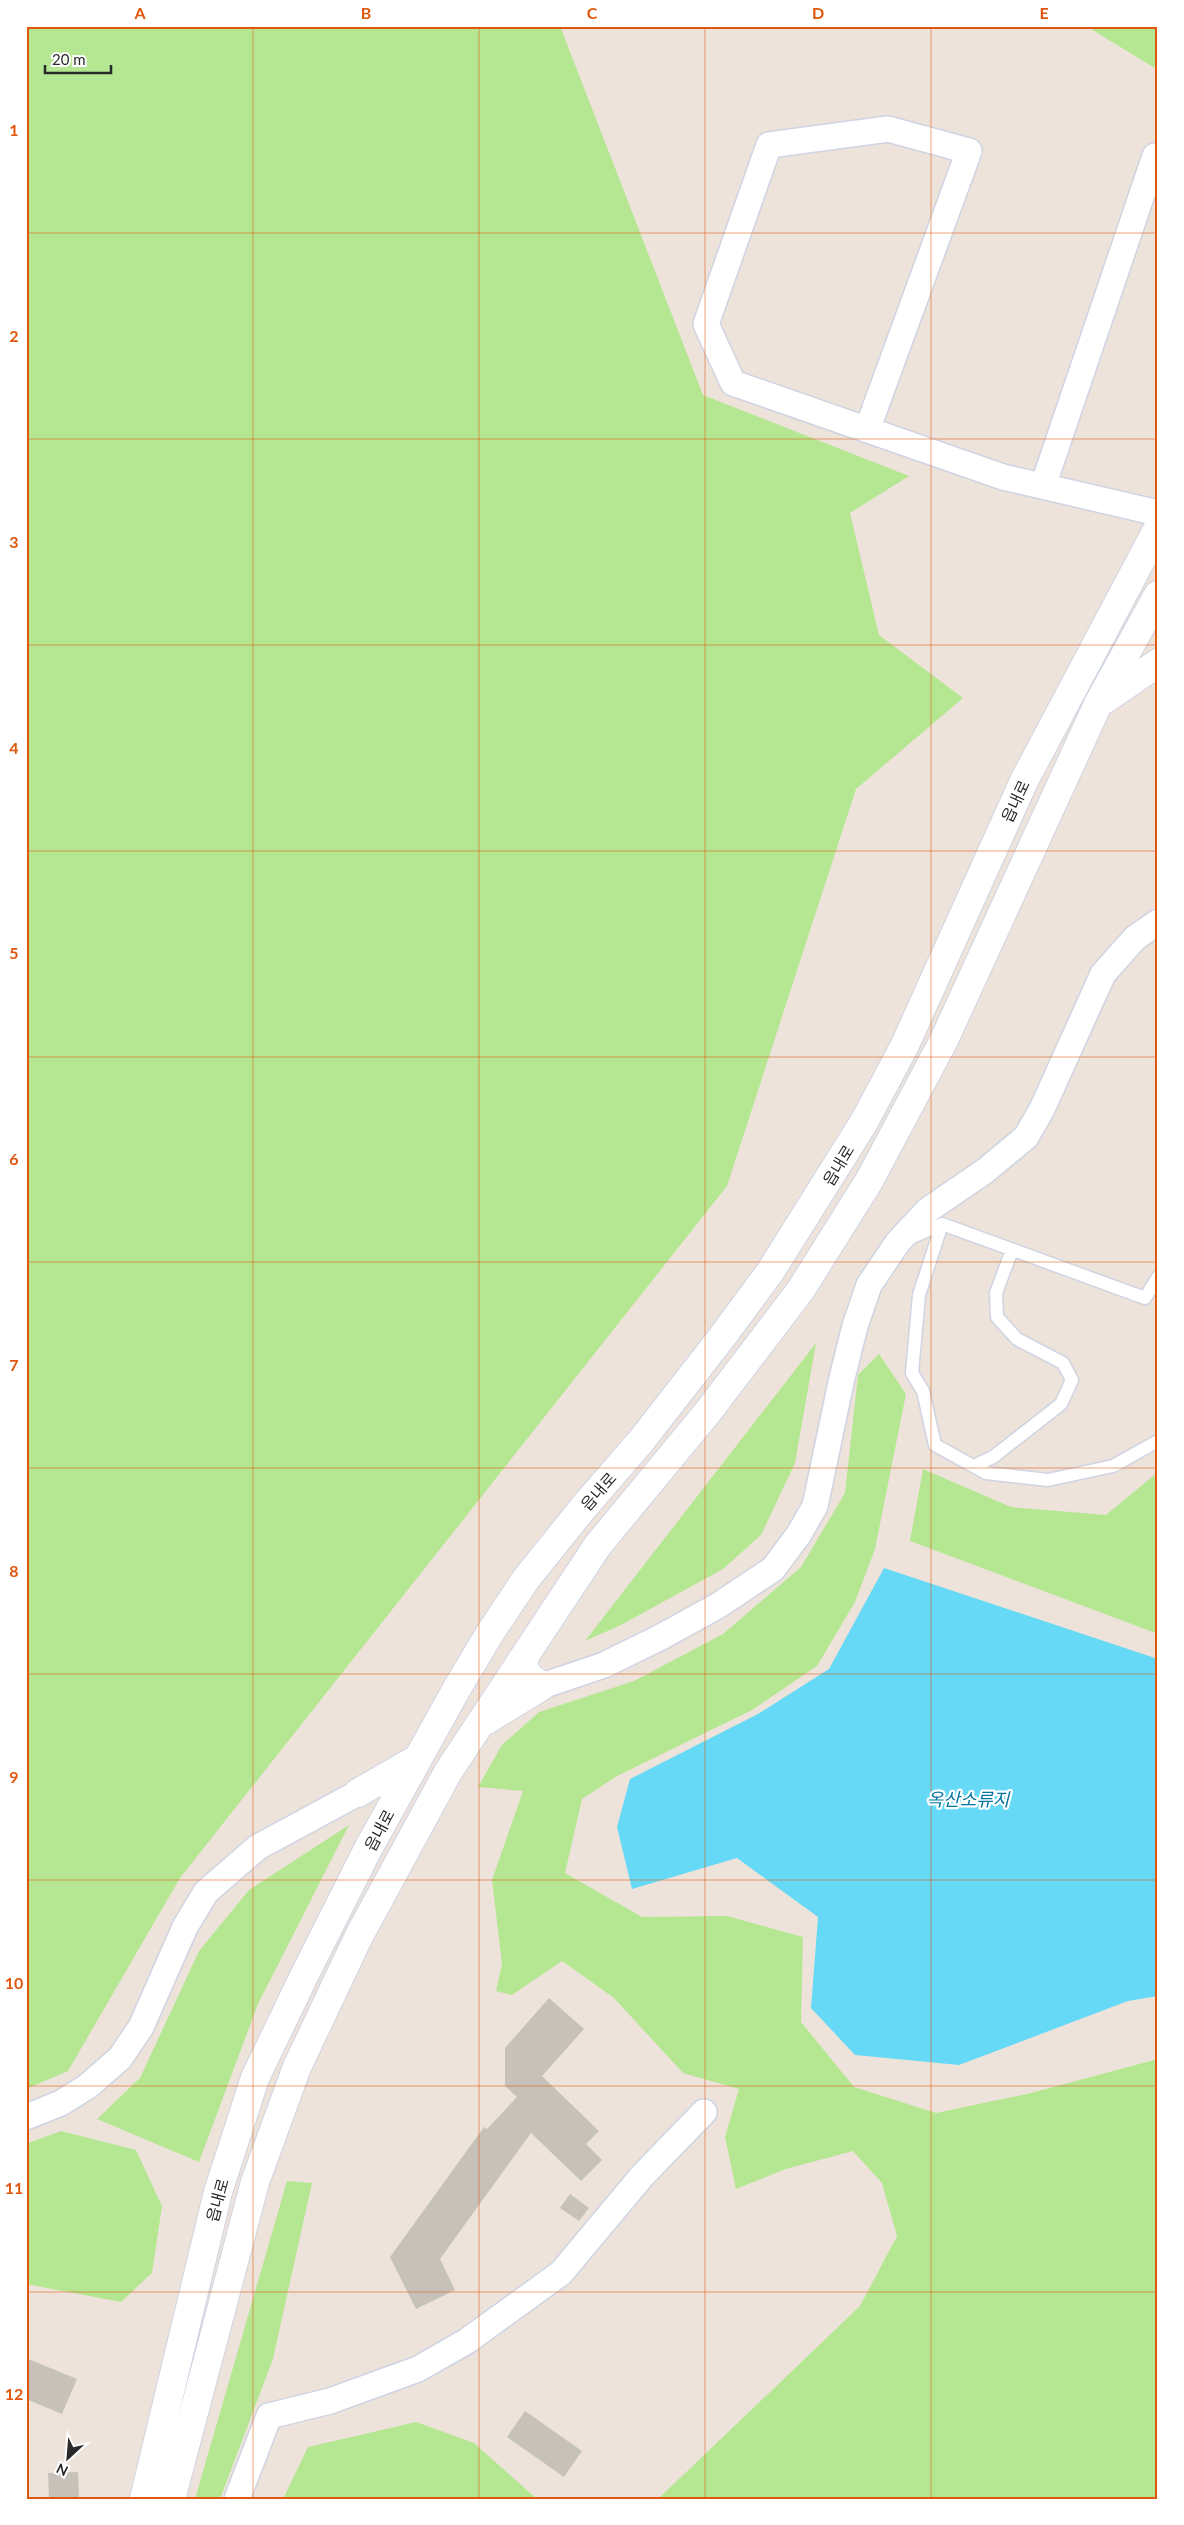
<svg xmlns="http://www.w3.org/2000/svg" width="1184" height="2525" font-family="Lato,'Noto Sans KR',sans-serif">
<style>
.green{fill:#b5e792}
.water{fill:#65d9f6}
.building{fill:#c7c2b9}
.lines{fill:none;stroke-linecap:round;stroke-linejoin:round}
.service-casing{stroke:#cfd4e3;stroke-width:15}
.minor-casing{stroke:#cfd4e3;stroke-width:28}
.tertiary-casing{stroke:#cfd4e3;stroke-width:30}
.service{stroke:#fff;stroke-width:12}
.minor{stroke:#fff;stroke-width:25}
.tertiary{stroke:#fff;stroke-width:28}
.grid{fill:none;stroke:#de570d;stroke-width:1;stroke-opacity:0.55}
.labels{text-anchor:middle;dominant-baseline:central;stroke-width:4.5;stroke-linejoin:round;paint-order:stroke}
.street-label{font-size:16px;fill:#292929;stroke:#fff}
.water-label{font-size:18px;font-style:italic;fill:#0576a2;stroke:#fff}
.neatline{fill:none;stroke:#de570d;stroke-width:2}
.grid-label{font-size:16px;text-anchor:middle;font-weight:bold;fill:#de570d}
</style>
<rect width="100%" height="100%" fill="#ede3da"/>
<!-- green -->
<path class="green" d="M26,26H560L703,395L909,476L850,513L879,635L963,698L856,789L727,1186L180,1878L68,2071L26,2089Z
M1086,26H1158V70Z
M816,1343L795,1463L761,1535L723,1569L621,1625L585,1641Z
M879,1354L906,1394L875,1549L855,1602L817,1666L752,1710L617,1776L582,1799L565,1873L642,1917L727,1916L803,1937L801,2022L854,2087L936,2113L1031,2093L1158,2059V2499H658L860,2306L897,2236L882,2183L853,2151L786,2169L736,2189L725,2137L739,2089L683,2073L614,1998L562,1961L512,1995L496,1991L502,1964L492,1880L523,1791L478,1787L502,1745L539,1712L634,1681L723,1634L801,1567L845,1493L858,1375Z
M923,1469L1011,1507L1106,1515L1158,1472V1634L910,1541Z
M349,1825L258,2004L199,2162L97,2119L140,2078L199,1951L249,1890Z
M61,2131L136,2150L162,2206L152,2273L121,2302L26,2284V2144Z
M287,2181L312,2183L273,2359L220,2499H195Z
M416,2422L474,2443L537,2499H283L308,2447Z"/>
<!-- water -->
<path class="water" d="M884,1568L1158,1659V1996L1128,2001L959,2065L855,2055L811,2008L818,1917L737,1858L632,1889L617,1827L630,1779L758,1714L829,1669Z"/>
<!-- building -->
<path class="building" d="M549,1998L584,2029L542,2076L599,2131L586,2144L602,2160L581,2181L531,2133L440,2259L455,2290L416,2309L390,2257L484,2127L487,2129L517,2097L505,2086V2048Z
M570,2194L589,2208L579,2221L560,2208Z
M26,2358L77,2379L62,2414L26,2399Z
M525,2411L582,2451L564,2477L507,2437Z
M78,2472L79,2499H49L48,2473Z"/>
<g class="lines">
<defs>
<path id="service" d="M942,1224L919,1295L912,1373L923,1391L935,1445L986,1473L1048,1480L1113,1466L1158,1441
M910,1238L942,1224L1145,1298L1158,1277
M974,1466L993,1457L1061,1404L1072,1380L1063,1363L1017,1339L997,1317L996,1293L1012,1250"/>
<path id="minor" d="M867,430L969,151L888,129L769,145L706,324L733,383L1003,477L1158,513
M1043,486L1155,156
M542,1686L604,1665L661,1637L719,1605L773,1569L799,1534L815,1506L842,1378L855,1326L869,1285L898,1242L928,1210L985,1171L1026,1137L1042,1109L1103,974L1135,938L1158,922
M26,2117L61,2103L88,2086L120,2058L141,2027L185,1927L206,1892L258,1847L358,1793
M237,2499L269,2416L330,2401L418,2369L467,2341L561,2273L642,2176L704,2112"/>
<path id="tertiary" d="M1104,700L1158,663
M485,1721L542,1686L527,1675L522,1660
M358,1793L415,1760
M144,2499L218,2192L255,2078L303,1978L368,1849L456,1690L490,1633L526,1579L583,1508L641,1441L722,1337L770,1272L864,1122L904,1047L1024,781L1158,528
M171,2499L255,2182L297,2067L359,1936L448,1772L598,1545L707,1413L800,1291L869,1181L944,1040L1098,704L1158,595"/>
</defs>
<!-- service casing -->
<use href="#service" class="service-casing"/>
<!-- minor casing -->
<use href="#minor" class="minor-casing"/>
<!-- tertiary casing -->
<use href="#tertiary" class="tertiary-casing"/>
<!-- service -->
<use href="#service" class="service"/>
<!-- minor -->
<use href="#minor" class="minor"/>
<!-- tertiary -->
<use href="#tertiary" class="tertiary"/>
</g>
<!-- grid -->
<path class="grid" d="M253,26V2499M479,26V2499M705,26V2499M931,26V2499M26,233H1158M26,439H1158M26,645H1158M26,851H1158M26,1057H1158M26,1262H1158M26,1468H1158M26,1674H1158M26,1880H1158M26,2086H1158M26,2292H1158"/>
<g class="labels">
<!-- street labels -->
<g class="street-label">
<text transform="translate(1015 801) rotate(-65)">읍내로</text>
<text transform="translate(838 1165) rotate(-59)">읍내로</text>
<text transform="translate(598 1491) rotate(-49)">읍내로</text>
<text transform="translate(379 1830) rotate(-62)">읍내로</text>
<text transform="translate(217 2200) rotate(-75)">읍내로</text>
</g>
<!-- water labels -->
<g class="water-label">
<text x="968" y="1799">옥산소류지</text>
</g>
</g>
<!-- border -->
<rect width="1184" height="2525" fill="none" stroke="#ffffff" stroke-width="55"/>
<!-- north arrow -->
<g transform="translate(68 2458) rotate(206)" stroke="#ffffff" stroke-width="4" paint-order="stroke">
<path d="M0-4L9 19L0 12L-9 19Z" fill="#292929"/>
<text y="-8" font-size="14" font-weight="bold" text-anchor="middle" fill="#292929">N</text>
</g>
<!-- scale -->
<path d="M45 65v8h66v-8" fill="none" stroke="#292929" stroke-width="2.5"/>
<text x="52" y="65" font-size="15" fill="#292929" stroke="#ffffff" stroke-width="4" paint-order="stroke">20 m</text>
<rect x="28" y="28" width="1128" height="2470" class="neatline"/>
<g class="grid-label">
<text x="140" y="19">A</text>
<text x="366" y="19">B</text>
<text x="592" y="19">C</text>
<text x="818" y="19">D</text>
<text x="1044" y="19">E</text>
<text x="14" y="136">1</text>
<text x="14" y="342">2</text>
<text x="14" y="548">3</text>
<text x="14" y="754">4</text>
<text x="14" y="959">5</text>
<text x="14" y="1165">6</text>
<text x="14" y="1371">7</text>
<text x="14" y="1577">8</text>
<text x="14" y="1783">9</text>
<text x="14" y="1989">10</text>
<text x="14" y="2194">11</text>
<text x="14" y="2400">12</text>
</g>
</svg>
